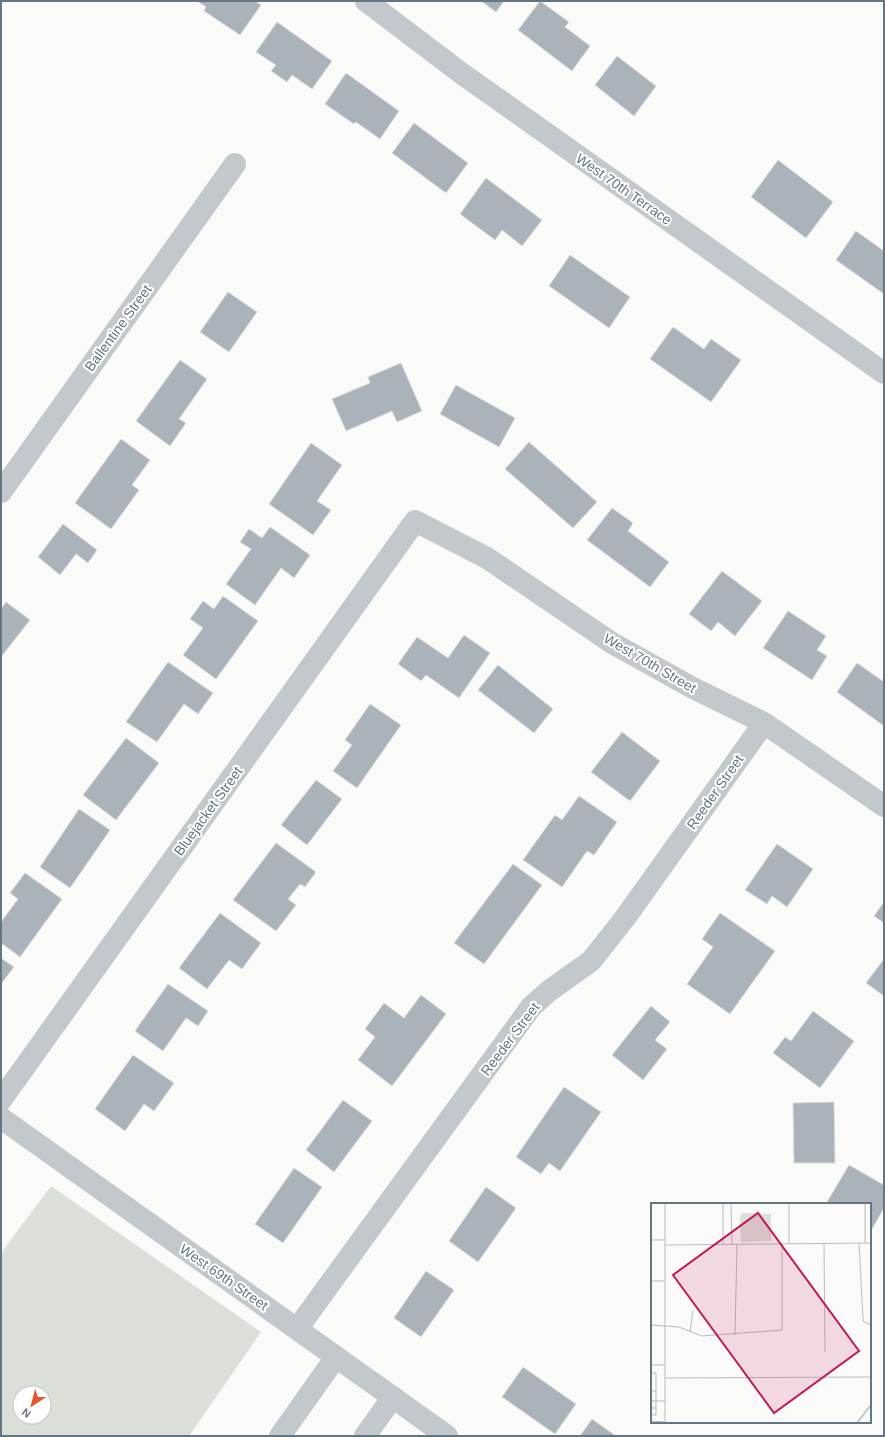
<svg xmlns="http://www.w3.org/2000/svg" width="885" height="1437" font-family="Arial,sans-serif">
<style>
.green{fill:#dadfd7;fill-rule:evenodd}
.building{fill:#aab3b9;stroke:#dcdcda}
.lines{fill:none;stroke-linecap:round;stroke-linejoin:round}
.minor{stroke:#c3c8cc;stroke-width:22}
.labels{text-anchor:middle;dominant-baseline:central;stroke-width:4;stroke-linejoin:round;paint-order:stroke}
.street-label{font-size:14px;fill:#657683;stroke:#fff}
.inset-river{fill:none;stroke:#bbc7cb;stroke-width:2}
.inset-road{fill:none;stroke:#b5bdc2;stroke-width:1}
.view{fill:#c2185b;fill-opacity:0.15;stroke:#c2185b;stroke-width:2}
.inset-edge{fill:none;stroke:#657683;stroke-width:2}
</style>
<rect width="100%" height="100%" fill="#fafaf8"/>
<!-- green -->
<path class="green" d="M51,1186L261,1332L189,1436H1V1253ZM20,1393H44V1417H20Z"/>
<!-- building -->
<path class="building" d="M197,1H255L261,5L240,35L204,11L206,7Z
M481,1H504L496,12Z
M540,1L569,22L565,27L590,46L572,71L518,30Z
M277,22L332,61L312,89L292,75L287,82L271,71L276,65L256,52Z
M617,56L656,86L634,116L595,85Z
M346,73L399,111L380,139L356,122L354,124L325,104Z
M414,123L468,163L446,193L392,153Z
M778,160L833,202L806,238L751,197Z
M486,178L542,220L522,246L502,230L495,240L460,214Z
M856,231L884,251V294L836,260Z
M570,255L630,297L609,328L549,286Z
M228,292L257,312L229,352L200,332Z
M673,327L704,349L711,339L741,360L711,402L650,359Z
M180,360L207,379L179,419L186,423L170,446L136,421Z
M401,363L422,411L397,422L392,411L346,431L332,399L370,383L368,377Z
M456,385L515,418L499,447L440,414Z
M121,439L150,460L132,485L139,490L111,529L75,503Z
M529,442L597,502L573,528L505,469Z
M311,443L342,465L317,501L331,510L313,535L269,504Z
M612,508L633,523L628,531L669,562L650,587L587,540Z
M63,524L97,550L88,563L76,554L60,575L38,557Z
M270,527L310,555L294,578L281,568L255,605L226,584L251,549L240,542L249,529L262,538Z
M722,571L762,601L735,636L718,622L711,631L689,614Z
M223,596L258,621L216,679L183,655L203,628L190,619L203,601L214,609Z
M6,602L30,620L1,657V609Z
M788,611L826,636L817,650L827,656L812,680L763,648Z
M464,635L490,653L459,698L426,675L421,681L398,664L417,637L448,658Z
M168,662L213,693L198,714L184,704L157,742L126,722Z
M857,663L884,682V726L837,692Z
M498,665L553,709L534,733L478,690Z
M370,704L401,725L357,788L333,771L352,745L345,740Z
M622,732L660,761L630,801L591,772Z
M126,738L159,763L116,820L83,795Z
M316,780L342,799L307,845L281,825Z
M579,796L617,822L594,855L587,851L562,887L523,860L555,815L562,820Z
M79,809L110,830L70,888L40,867Z
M276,843L316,872L305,887L300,884L288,899L296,905L276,931L233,900Z
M777,844L813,869L787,907L772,896L767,904L745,890Z
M513,864L542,885L484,964L454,943Z
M25,873L62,899L20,957L1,943V922L18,899L10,893Z
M884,902V923L874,916Z
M220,913L261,943L242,969L229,960L207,989L179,968Z
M720,913L775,951L730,1014L687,984L713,947L702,939Z
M1,958L14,967L1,984Z
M884,959V996L866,983Z
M168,984L208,1011L198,1026L186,1018L163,1051L135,1031Z
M421,995L446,1014L392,1086L358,1060L375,1037L365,1029L384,1003L404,1018Z
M651,1006L670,1022L655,1040L667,1049L643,1080L612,1055Z
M813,1011L854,1041L820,1088L773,1053L785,1037L791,1041Z
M133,1055L174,1083L154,1111L144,1104L125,1131L95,1109Z
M564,1087L601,1112L560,1171L549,1163L541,1174L516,1157Z
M343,1100L372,1121L334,1172L306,1150Z
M834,1102L835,1163H794L793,1103Z
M849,1165L884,1185V1208L872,1229L870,1228V1204H829L827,1202Z
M294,1168L322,1187L283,1243L255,1224Z
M486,1187L516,1208L478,1262L449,1241Z
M426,1271L454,1290L421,1337L394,1318Z
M523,1367L576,1404L555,1434L502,1397Z
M592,1419L616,1436H580Z"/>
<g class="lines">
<!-- minor -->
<path class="minor" d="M366,1L461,73L884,373
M1,492L235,164
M1,1100L415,521L487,558L612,643L693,688L764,723L884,806
M1,1118L447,1436
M297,1329L531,1007L549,991L591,961L625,918L764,723
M280,1436L336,1357
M365,1436L393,1397"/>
</g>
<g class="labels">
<!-- street labels -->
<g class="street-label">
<text transform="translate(624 189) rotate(35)">West 70th Terrace</text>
<text transform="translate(118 328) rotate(-54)">Ballentine Street</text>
<text transform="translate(650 663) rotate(30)">West 70th Street</text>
<text transform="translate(715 792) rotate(-55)">Reeder Street</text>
<text transform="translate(208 811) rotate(-54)">Bluejacket Street</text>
<text transform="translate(510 1039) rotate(-53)">Reeder Street</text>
<text transform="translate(224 1277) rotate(35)">West 69th Street</text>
</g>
</g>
<!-- overview -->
<g transform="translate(651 1203)">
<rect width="220" height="220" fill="#fafaf8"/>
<path d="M92,10L120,11V38L90,39L89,12Z" fill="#dadfd7"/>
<path class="inset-river" d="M206,220L220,202"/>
<path class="inset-road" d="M14,0V220M72,0V42M80,0L81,42M138,0V41M214,0V40M0,37H14M208,40L212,116L213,119L220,122M173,41L174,149M14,42L220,40M0,78H13M0,122L28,124L51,133L131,127V41M39,129L42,107M84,132L86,41M0,162H14M0,170H5V188M14,175L220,174M0,188H5V205M0,198H14M0,205H5V212H0M0,218L14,219"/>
<path class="view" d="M107,10L208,148L123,210L22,72Z"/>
<rect width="220" height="220" class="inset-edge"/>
</g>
<!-- border -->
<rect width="885" height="1437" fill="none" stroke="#657683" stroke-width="4"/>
<!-- north arrow -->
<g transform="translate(32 1405) rotate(216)"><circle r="19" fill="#ffffff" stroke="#c1c8cd"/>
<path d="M0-3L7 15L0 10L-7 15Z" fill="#e4572e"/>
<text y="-6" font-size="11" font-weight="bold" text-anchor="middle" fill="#657683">N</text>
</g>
</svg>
